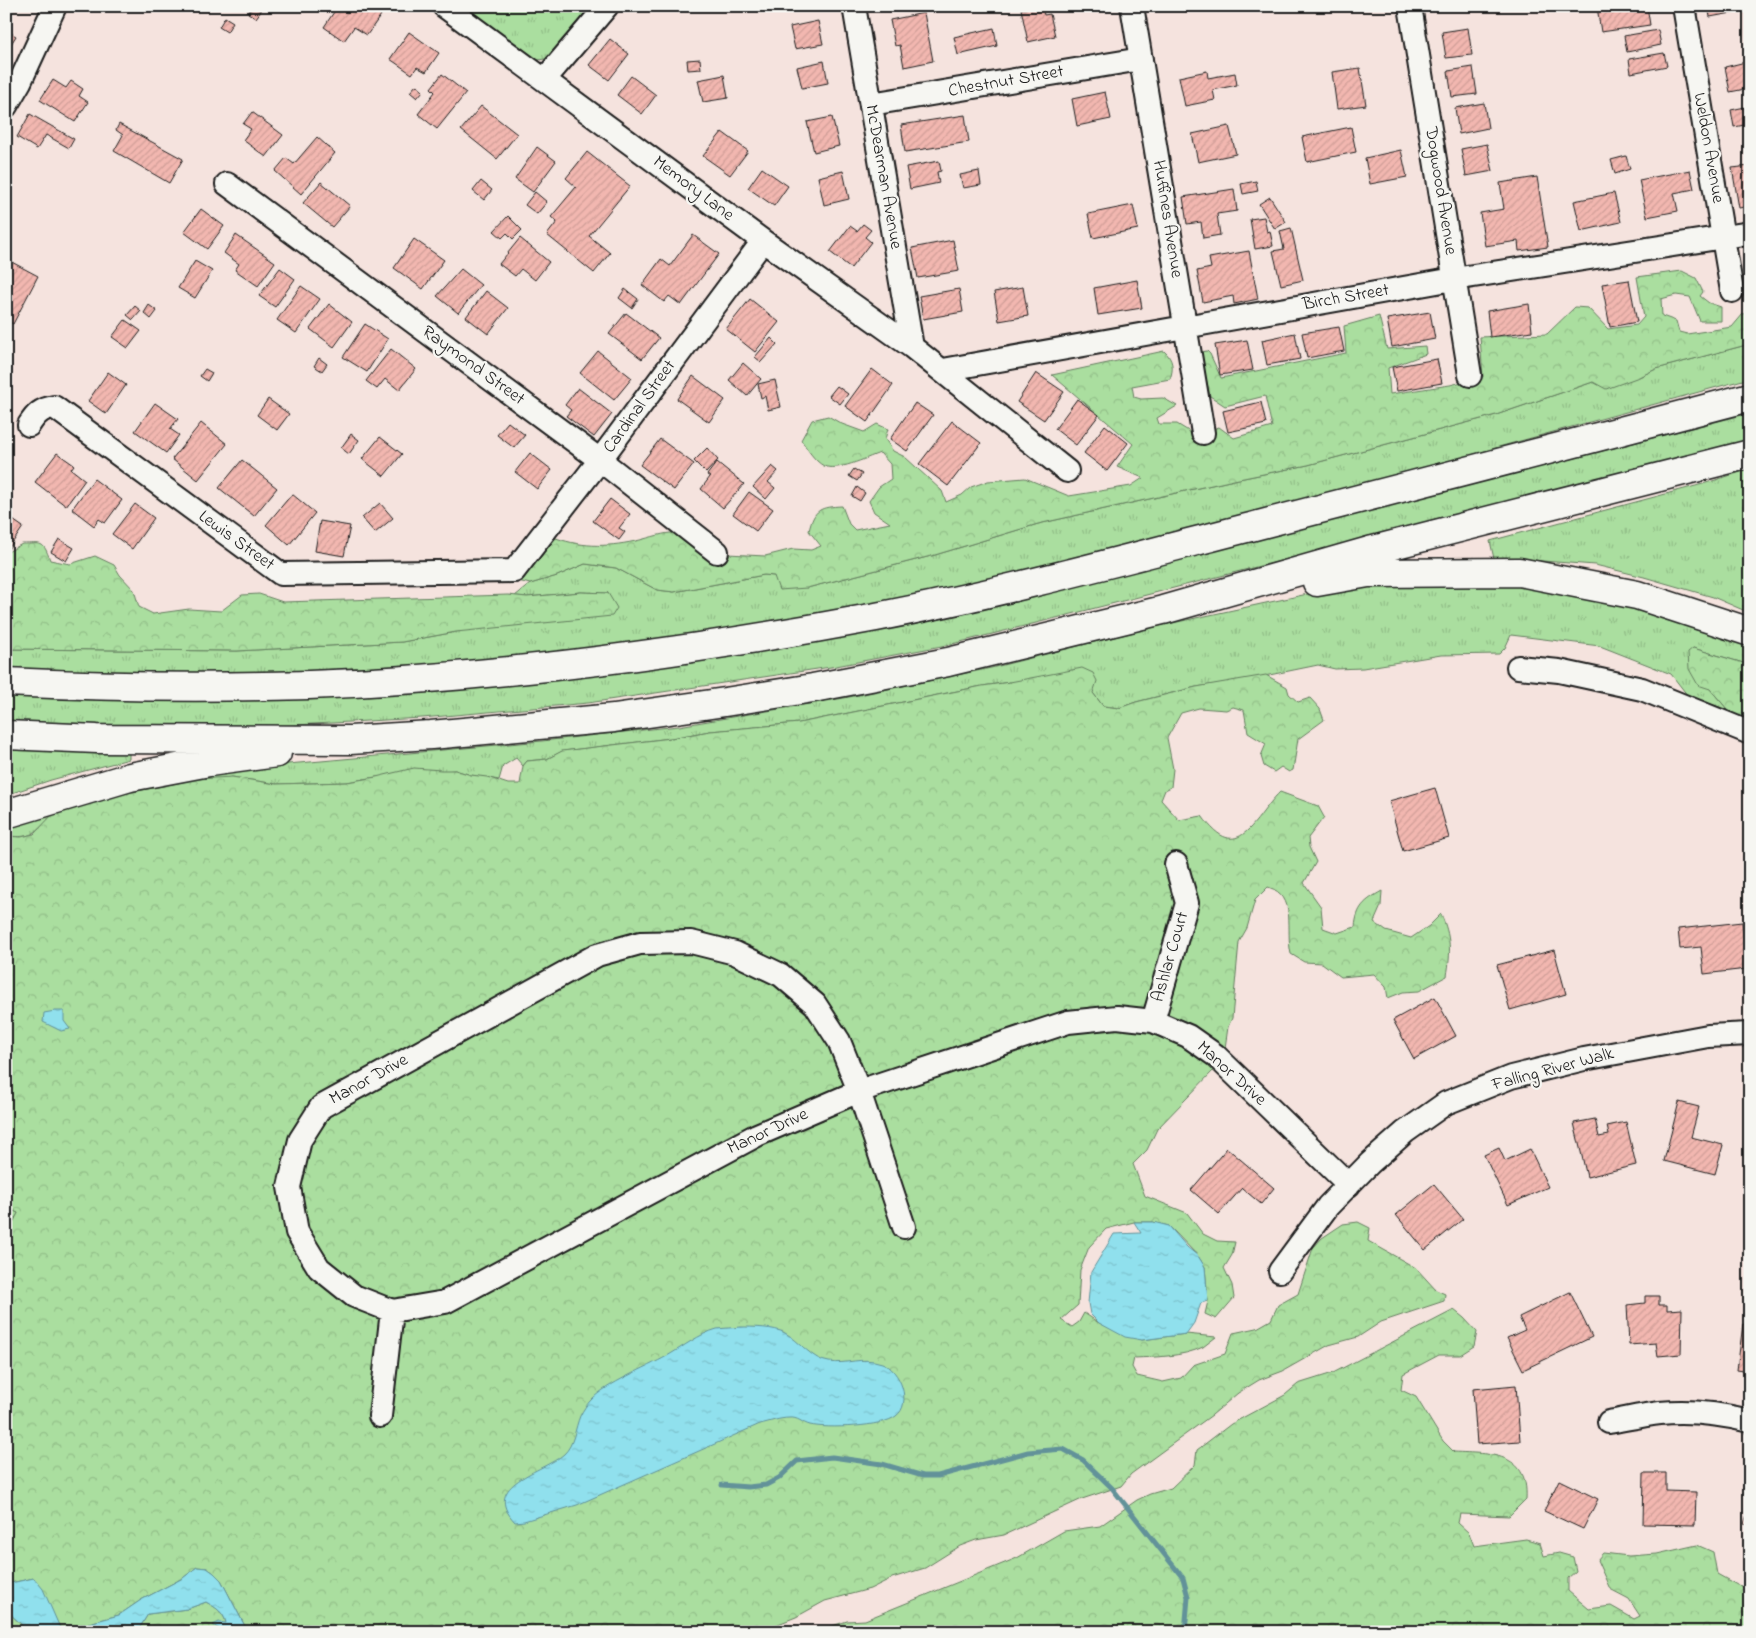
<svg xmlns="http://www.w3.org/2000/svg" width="1756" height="1638" font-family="'Indie Flower',sans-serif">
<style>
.grass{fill:url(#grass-tufts);stroke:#637d5e}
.forest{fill:url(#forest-crowns);stroke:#637d5e}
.wetland{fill:url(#wetland-marsh);stroke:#637d5e}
.water{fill:url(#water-ripples);stroke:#629299}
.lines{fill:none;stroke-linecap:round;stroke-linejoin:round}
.stream{stroke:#629299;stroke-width:5}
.building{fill:url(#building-hatch);stroke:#1c1c1c}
.minor-casing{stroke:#1c1c1c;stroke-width:26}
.highway-casing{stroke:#1c1c1c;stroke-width:31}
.minor{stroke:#f6f6f2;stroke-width:22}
.highway{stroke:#f6f6f2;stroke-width:28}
.labels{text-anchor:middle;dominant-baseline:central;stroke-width:4.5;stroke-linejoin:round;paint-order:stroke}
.street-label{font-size:18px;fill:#1c1c1c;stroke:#f6f6f2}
</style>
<defs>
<pattern id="grass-tufts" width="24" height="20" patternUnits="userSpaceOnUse" patternTransform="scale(1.25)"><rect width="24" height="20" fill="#aade9f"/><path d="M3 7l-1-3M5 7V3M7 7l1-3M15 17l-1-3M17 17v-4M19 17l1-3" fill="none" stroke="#92be88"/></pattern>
<pattern id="forest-crowns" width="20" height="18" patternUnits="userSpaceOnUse" patternTransform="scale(1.25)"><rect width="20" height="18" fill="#aade9f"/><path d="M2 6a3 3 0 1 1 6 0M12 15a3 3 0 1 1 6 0" fill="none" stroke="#92be88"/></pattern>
<pattern id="wetland-marsh" width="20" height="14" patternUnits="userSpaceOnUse" patternTransform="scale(1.25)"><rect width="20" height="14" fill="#aade9f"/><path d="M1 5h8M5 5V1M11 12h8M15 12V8" fill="none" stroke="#92be88"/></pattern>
<pattern id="water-ripples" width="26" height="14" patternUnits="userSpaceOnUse" patternTransform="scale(1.25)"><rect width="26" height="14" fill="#90e0ed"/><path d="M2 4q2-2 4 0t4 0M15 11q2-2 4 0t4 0" fill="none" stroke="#7cc0cb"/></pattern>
<pattern id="building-hatch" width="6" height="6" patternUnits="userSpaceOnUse" patternTransform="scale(1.25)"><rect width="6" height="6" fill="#f2b7b0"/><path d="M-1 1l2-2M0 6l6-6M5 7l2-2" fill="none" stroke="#cf9d97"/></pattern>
</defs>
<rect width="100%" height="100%" fill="#f5e3de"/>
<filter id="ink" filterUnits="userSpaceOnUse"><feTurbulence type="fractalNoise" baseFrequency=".02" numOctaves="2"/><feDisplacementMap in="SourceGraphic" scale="10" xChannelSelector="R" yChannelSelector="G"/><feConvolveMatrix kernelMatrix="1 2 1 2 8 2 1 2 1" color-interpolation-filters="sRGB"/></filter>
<g filter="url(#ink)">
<!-- grass -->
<path class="grass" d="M458,6H590L554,53L545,59L538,60Z
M1750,344V378L1502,446L1389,479L974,585L776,624L527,657L354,671L250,675L6,671V649L237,651L402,642L456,632L608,593L581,592L527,597L515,596L530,584L557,576L585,564L616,568L657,590L674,592L764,575L774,576L807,588L935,555L1038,524L1234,480L1308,465L1496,415L1593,382L1639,377L1656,369Z
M1750,413V441L1060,617L952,644L831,667L588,703L422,718L277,726L115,725L6,721V694L470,688L651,668L811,643L950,615L1139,570Z
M1750,469V613L1713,597L1644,577L1595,565L1517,559L1495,563L1490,541L1703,484Z
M1504,583L1629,603L1750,640V665L1693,648L1710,689L1728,710L1688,696L1671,674L1600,646L1511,635L1505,648L1499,654L1441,655L1363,668L1335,669L1318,665L1245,680L1196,687L1136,702L1119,708L1103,706L1093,693L1010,682L982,686L799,723L710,731L671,738L563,751L547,759L527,761L523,766L516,758L503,766L499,780L471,775L455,770L376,777L347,782L276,784L232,777L42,826C30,838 23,837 6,836V822L90,794L266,766L542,741L679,726L844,698L991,668L1154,627L1317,592L1385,584Z
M6,747L129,753V759L51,780L6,795Z"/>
<!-- forest -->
<path class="forest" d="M1682,271L1696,278L1703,292L1700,296L1709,303L1721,307V321H1700L1690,297L1676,295L1661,299L1662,316L1676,321L1679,332L1687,334L1732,327L1743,314L1750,313V344L1656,369L1639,377L1606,389L1593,382L1496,415L1308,465L1234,480L1038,524L935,555L807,588L779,590L774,576L764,575L674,592L657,590L616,568L585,564L557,576L530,584L518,581L556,538C584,548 611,547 640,540C648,538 667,532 674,533C685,536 689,541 694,550L709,553L765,556L793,549L811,550L821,546L809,531C814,509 820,507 842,506L849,524L855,530L890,523L874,512L869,501L879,487L891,479L890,464L880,453C866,458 837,472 824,466C814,461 807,448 801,440L812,420L828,416L842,424L864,432L877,424L888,429L885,439L893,451L905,457L942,491L946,502L962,495L971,487L988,481L1025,478L1069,496L1131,486L1143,478L1117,467L1133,444L1052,375L1164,351C1173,359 1174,368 1170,379L1132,386L1134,397L1141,399L1163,398L1177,406L1157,418L1159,424H1177L1195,435L1219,427L1234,438L1272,427L1265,396L1225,406L1210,396L1200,352L1207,351L1210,354L1221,378L1346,353L1344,326L1379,316L1387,349L1425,346L1426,354L1388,368L1390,394L1450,385L1483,377L1480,337L1547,334L1575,307L1588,308L1608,329L1637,325L1644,317L1637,277Z
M22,544C42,544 43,540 50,560L70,564L95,556L114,565L120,575L134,590L139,607L153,614L189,609L221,611L242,595L259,594L283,602L508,595L527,597L581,592L608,593L617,608L612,616L456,632L402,642L237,651L6,649V553Z
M1693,648L1750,665V724L1728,710L1710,689L1698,685L1689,669L1688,652Z
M1082,668L1093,673L1097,681L1093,693L1103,706L1119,708L1136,702L1196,687L1266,675L1287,687L1289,694L1298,702L1310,698L1320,709L1324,720L1298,739L1293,770L1289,772L1281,767L1274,772L1264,766L1261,756L1266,744L1248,733L1244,710L1233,707L1226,710L1199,708L1181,713L1167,738L1173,769L1171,787L1165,790L1161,800L1179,820L1202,816C1239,867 1253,818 1280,792L1318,806L1324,817L1308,838L1309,847L1316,862L1304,883L1321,907L1323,928L1337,933L1355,927C1357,907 1364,901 1382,891L1381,906L1374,922L1386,931L1411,938L1429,926L1441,914C1451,937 1451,951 1447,976L1419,991L1403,992L1388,998L1386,987L1374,974L1341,977L1322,963L1304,962L1291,954C1285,929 1298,896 1268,887L1255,900L1247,928L1239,942L1232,1018L1228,1027L1224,1055L1213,1071L1157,1129L1147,1150L1133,1164L1145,1196L1187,1213L1203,1234L1217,1241L1235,1242L1232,1255L1224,1268L1232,1285L1234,1298L1216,1319L1205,1314L1208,1301L1205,1267L1198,1256L1169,1226L1153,1222H1134L1106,1229L1089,1247L1080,1270L1078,1305L1061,1320L1072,1327L1079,1322L1084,1313L1099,1323L1142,1340L1186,1334L1216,1337C1212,1340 1207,1344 1203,1347C1182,1357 1156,1357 1134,1358L1132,1367L1137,1376L1163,1382L1181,1378L1193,1365L1225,1354L1233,1333L1257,1328L1271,1320L1278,1305L1298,1294L1313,1248L1322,1238L1343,1224L1358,1222L1370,1228L1368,1241L1416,1268L1436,1290L1445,1294L1444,1301L1381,1322L1358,1337L1329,1345L1283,1371L1259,1380L1238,1393L1212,1415L1131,1474L1121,1486L1082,1499L1004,1535L976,1540L960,1546L925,1568L892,1578L870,1589L825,1601L796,1617L758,1632H248L221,1580L214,1573L207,1568L197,1567L183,1578L141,1600L119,1615L78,1626L60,1628L34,1578L6,1584V1236L18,1213L6,1208V836L21,837L34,834L55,812L113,796L197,779L232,777L276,784L347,782L376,777L414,768L441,770H455L471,775L487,777L508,784H520L523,766L527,761L547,759L562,751L671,738L710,731L799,723L982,686L1010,682Z
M1454,1310L1464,1318L1477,1332L1474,1346L1460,1355H1439L1403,1374L1401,1390L1416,1397L1443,1441L1454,1452C1489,1454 1529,1451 1526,1499L1509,1516L1460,1514L1458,1523L1469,1533L1474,1546L1526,1539L1540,1543L1544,1556L1559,1553L1573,1557L1576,1571L1568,1578V1591L1589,1609L1611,1606L1634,1619L1640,1616L1629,1599L1610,1589L1597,1560L1603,1553L1629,1556L1657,1554L1697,1545L1713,1552L1717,1574L1737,1585L1750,1588V1628L1740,1627L1729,1632H815L847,1621L865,1620L1017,1558L1064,1531L1100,1526L1137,1500L1150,1494L1171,1488L1195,1465L1197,1450L1231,1424L1285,1395L1298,1384L1333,1373Z
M206,1602C215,1607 224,1612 226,1623L219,1629L228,1632H137L148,1614L187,1609Z
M6,1610L22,1625L25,1632H6Z"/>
<!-- wetland -->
<path class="wetland" d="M6,1208L18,1213L6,1236Z"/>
<!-- water -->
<path class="water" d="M55,1011H64V1021L70,1029L61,1031L43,1022L44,1013Z
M1134,1222H1153L1169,1226L1187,1247L1198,1256L1205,1267L1208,1301L1201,1303L1194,1323L1186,1334L1142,1340L1125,1337L1099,1323L1090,1314L1088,1303L1091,1272L1114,1234L1141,1233Z
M740,1327C752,1327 775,1327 785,1333C800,1341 812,1360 829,1362C847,1365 861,1356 882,1363C900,1369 913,1404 896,1416C883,1427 827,1429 810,1425C802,1423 798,1417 789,1418C780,1418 769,1422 760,1424L577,1505L524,1521L515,1522C479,1484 544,1472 564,1454C574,1445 575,1428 580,1416C583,1410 587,1404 591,1400C607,1383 646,1368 667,1356C683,1347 699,1334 717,1329C725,1328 733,1328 740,1327Z
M197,1567L207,1568L214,1573L221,1580L248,1632C235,1632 224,1633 213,1625L219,1622L226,1623C224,1612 215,1607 206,1602L187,1609L148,1614L137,1632H25L22,1625L6,1610V1584L34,1578L43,1589L60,1628L78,1626L119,1615L141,1600L183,1578Z"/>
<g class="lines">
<!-- stream -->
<path class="stream" d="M722,1485L748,1487L766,1485L779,1478L797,1461L832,1457L882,1464L923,1476H938L1028,1452L1063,1449L1083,1460L1112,1488L1183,1578L1188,1597L1185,1632"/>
</g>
<!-- building -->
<path class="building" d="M253,6L261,11L256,18L248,13Z
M338,6H371L370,7L381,15L367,35L354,27L344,41L324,27Z
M734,6H754V8L734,10Z
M777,6H813L778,12Z
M1035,6H1042L1044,15L1050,14L1055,36L1028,42L1021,9Z
M1228,6H1252L1228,11Z
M1647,6L1650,25L1601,32L1597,7Z
M1708,6H1742L1743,11L1710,17Z
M924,13L933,61L904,67L900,45L895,46L890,20Z
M225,17L233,22L227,32L219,27Z
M818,21L823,44L795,49L790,27Z
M994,28L997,46L958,55L954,37Z
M1468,28L1472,55L1446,58L1442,32Z
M6,30L16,36L6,52Z
M1658,30L1661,45L1627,52L1624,36Z
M409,32L439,53L426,72L417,67L412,74L390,59Z
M610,39L629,54L609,80L589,65Z
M1664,53L1667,66L1631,73L1629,59Z
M700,59L701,69L688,70L687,60Z
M824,61L828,83L802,88L797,67Z
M1750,61V88L1730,92L1725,67Z
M1473,67L1477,94L1452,97L1448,71Z
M1360,68L1366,105L1337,109L1332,72Z
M1207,71L1208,78L1235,73L1237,85L1213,90L1215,100L1185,106L1179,77Z
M442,74L466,93L437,129L418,114L435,92L431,88Z
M724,75L728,98L703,102L698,80Z
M631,76L656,95L642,114L617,95Z
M53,80L66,88L71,81L83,89L79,96L88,102L75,122L40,100Z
M416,85L423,91L417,98L410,92Z
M1105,92L1111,119L1077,126L1072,99Z
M1484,103L1488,128L1459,134L1455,108Z
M481,106L517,134L497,159L461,130Z
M1750,106V124L1734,127L1731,110Z
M252,112L283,135L266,157L243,140L251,129L243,124Z
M30,114L74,139L69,148L46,135L37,149L17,137Z
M965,115L969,142L905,152L901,125Z
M832,117L839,146L814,152L807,122Z
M119,124L183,159L169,183L114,151L123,135L116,130Z
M1229,126L1236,154L1198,162L1192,134Z
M1351,127L1356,152L1307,162L1302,137Z
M722,132L748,151L730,175L703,156Z
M317,137L335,153L301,194L275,171L286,158L294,164Z
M1487,144L1493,171L1466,176L1461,149Z
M537,147L556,161L533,192L515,179Z
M1401,150L1407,177L1370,184L1365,158Z
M587,152L630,186L589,236L610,253L594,273L547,235L557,222L551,217L576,187L566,178Z
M1626,156L1630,169L1615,174L1611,160Z
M939,161L941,171L937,172L939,183L910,189L906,167Z
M1750,166V206L1739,208L1732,168Z
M762,168L788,186L774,206L748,188Z
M1690,170L1694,189L1674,193L1678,211L1647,217L1639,180Z
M843,171L849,199L824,205L818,177Z
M979,171L981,185L963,188L960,175Z
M1537,177L1548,247L1519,251L1518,241L1485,246L1480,213L1504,209L1500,183Z
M481,181L492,190L484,200L473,191Z
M1256,181L1258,191L1243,194L1241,184Z
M321,182L350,206L332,227L303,203Z
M1234,189L1237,211L1217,214L1220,235L1203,238L1201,222L1187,224L1183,197Z
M535,192L547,202L537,214L525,205Z
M1614,193L1621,222L1581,231L1574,201Z
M1270,197L1286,222L1275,229L1259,204Z
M1133,205L1138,229L1093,238L1088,214Z
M201,209L224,226L207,249L184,232Z
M508,216L522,230L513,239L507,233L502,238L494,231Z
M1264,217L1267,232L1270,231L1273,246L1255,249L1250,219Z
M863,224L871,230L865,237L871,242L851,268L830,252L850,226L857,231Z
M1291,228L1303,280L1281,285L1273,251L1284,249L1280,231Z
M236,235L275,262L258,286L235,270L239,264L224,253Z
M693,235L719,254L681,305L669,296L664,302L642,285L661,259L670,266Z
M520,238L549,262L535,280L521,269L515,276L499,264Z
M414,239L444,260L423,289L394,268Z
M953,240L959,271L918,278L912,248Z
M1249,251L1258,299L1234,304L1233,296L1203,302L1197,271L1211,268L1209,258Z
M6,259L38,276L13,324L6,320Z
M195,261L212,271L195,298L178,288Z
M280,268L295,279L275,307L259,296Z
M461,269L481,285L458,313L437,296Z
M1137,280L1142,308L1098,315L1094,288Z
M1629,280L1637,322L1610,327L1602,284Z
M301,286L320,299L296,333L277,320Z
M1023,287L1028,316L999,321L994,292Z
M625,289L638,299L632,308L619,298Z
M959,289L963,312L923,319L919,296Z
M486,291L508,308L488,334L466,317Z
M750,299L779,322L755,352L726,329Z
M329,304L352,322L334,347L310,329Z
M1529,304L1532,331L1490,337L1487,311Z
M149,305L157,311L151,319L144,313Z
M135,306L141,311L133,320L127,315Z
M1430,312L1435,339L1392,347L1387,319Z
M626,313L659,338L642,359L609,334Z
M125,320L141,331L128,348L112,337Z
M365,324L388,339L367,372L343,357Z
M1339,327L1344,351L1307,358L1302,333Z
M1295,333L1300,359L1267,365L1262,340Z
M771,338L777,344L761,362L755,357Z
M1247,340L1253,370L1220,375L1215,345Z
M391,349L416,369L399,390L385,379L377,389L366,381Z
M598,351L632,378L614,400L580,373Z
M319,358L327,364L322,371L314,366Z
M1437,359L1442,383L1397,391L1392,367Z
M743,363L761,379L747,396L729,380Z
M205,369L212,373L207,381L200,376Z
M872,369L893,385L867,422L845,406Z
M108,372L126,385L106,414L88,401Z
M1036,373L1064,392L1044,420L1017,402Z
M693,376L725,400L709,422L677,399Z
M775,380L781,407L768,410L765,396L761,398L758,384Z
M837,386L848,394L840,404L829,396Z
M578,388L612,414L594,437L566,416L571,410L565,405Z
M268,399L289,414L277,430L257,415Z
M1077,399L1099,415L1076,445L1055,429Z
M1261,402L1266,424L1228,432L1223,411Z
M155,403L178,419L170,429L179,435L166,453L135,431Z
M915,403L933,415L907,451L890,439Z
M952,421L981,443L948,486L919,464Z
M508,422L525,435L514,448L497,435Z
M201,423L227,444L198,480L172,459Z
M1105,425L1128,443L1107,471L1084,453Z
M351,434L359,440L349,454L341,448Z
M380,437L402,454L384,476L362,459Z
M660,439L694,464L674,490L640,465Z
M707,448L718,460L706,473L694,461Z
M57,453L74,465L71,469L85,480L66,506L35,482Z
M530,453L552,470L537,489L515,472Z
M242,460L277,488L254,516L219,488Z
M717,462L744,484L723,508L701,489L710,477L707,475Z
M772,466L778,471L768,482L775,488L766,499L753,487Z
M854,469L862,474L857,481L849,476Z
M94,479L122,500L105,523L99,519L94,526L72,509Z
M857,487L865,493L860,501L852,496Z
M749,492L773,509L756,531L733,514Z
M292,494L315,513L289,545L266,525Z
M610,499L630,514L619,528L625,532L619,540L593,521Z
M380,503L393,518L375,533L362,518Z
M135,504L154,518L132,549L112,534Z
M10,518L23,527L7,551L6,524Z
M320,521L350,526L344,556L315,551Z
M59,539L74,548L66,561L51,552Z
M1435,788L1449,838L1403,851L1389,801Z
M1742,922L1747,969L1704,974L1701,947L1680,949L1678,929Z
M1554,950L1566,994L1510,1010L1497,965Z
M1435,997L1456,1036L1414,1059L1393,1020Z
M1679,1102L1699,1107L1691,1137L1723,1145L1715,1174L1664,1161Z
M1595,1119L1599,1137L1609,1135L1607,1126L1626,1122L1636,1165L1587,1177L1574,1123Z
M1227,1148L1274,1188L1261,1204L1242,1188L1219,1214L1191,1190Z
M1499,1148L1505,1161L1530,1149L1548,1187L1508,1205L1484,1155Z
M1434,1184L1463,1219L1425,1250L1396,1215Z
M1570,1292L1592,1337L1523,1370L1507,1338L1525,1330L1519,1317Z
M1645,1296H1659V1305H1667V1310L1682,1309L1681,1354L1658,1356L1656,1343L1629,1345L1627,1305L1645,1303Z
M1743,1324L1750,1325V1372L1737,1370Z
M1516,1385L1520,1441L1477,1444L1473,1389Z
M1644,1473H1666V1491L1696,1492L1695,1525L1643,1524Z
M1559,1480L1598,1499L1583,1529L1544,1511Z
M1750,1504V1526L1744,1524Z"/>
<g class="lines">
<defs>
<path id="minor" d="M444,6L763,241L912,347L1067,471
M854,6L912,347
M1132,6L1203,433
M1410,6L1470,375
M1684,6L1732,291
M545,79L607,6
M871,104L1141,59
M6,106L20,82L55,6
M227,184L600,460L717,552
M943,370L1454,279L1750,233
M29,425C36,414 41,409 54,407L281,574L514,571L600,460L763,241
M1518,667L1559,671L1642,689L1750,733
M1153,1021L1187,903L1176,864
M904,1227L859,1091L839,1041L815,1004L781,975L735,953L691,942L640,943L597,955L321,1107L300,1140L289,1187L297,1232L319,1268L354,1296L392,1311L445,1302L757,1135L859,1091L1068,1022L1117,1017L1153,1021L1188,1036L1215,1055L1349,1185
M1280,1271L1328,1206L1370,1163L1405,1132L1446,1103L1511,1077L1584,1059L1708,1036L1750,1034
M380,1416L392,1311
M1609,1422C1626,1419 1643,1415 1660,1413C1690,1410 1721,1414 1750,1421"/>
<path id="highway" d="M1317,582L1368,573L1519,572L1637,595L1750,632
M6,682C107,687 208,688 309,685C500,678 689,652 876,617C1007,592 1137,556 1266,523C1427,481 1589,440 1750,397
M6,735L97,739L350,740L431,735L614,718L725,702L813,688L948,662L1163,610L1373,550L1750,454
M6,814L130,777L209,762L277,753"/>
</defs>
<!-- minor casing -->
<use href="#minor" class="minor-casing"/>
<!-- highway casing -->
<use href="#highway" class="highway-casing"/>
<!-- minor -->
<use href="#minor" class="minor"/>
<!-- highway -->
<use href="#highway" class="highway"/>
</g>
</g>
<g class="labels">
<!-- street labels -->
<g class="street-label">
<text transform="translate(1006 82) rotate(-10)">Chestnut Street</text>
<text transform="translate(1708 148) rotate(80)">Weldon Avenue</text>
<text transform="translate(883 177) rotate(80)">McDearman Avenue</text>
<text transform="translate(693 189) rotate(37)">Memory Lane</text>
<text transform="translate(1440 191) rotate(81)">Dogwood Avenue</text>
<text transform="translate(1167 219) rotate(81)">Huffines Avenue</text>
<text transform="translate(1346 298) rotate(-10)">Birch Street</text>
<text transform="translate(473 366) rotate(36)">Raymond Street</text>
<text transform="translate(640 407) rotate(-54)">Cardinal Street</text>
<text transform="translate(236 541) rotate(36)">Lewis Street</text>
<text transform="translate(1171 957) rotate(-74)">Ashlar Court</text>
<text transform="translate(1553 1070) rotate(-15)">Falling River Walk</text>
<text transform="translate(1231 1074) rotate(42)">Manor Drive</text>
<text transform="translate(369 1080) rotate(-29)">Manor Drive</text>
<text transform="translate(768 1132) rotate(-25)">Manor Drive</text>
</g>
</g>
<!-- margin -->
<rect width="1756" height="1638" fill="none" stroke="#f6f6f2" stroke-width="25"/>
<rect x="12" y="12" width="1731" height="1613" fill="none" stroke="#1c1c1c" stroke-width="2" filter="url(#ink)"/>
</svg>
